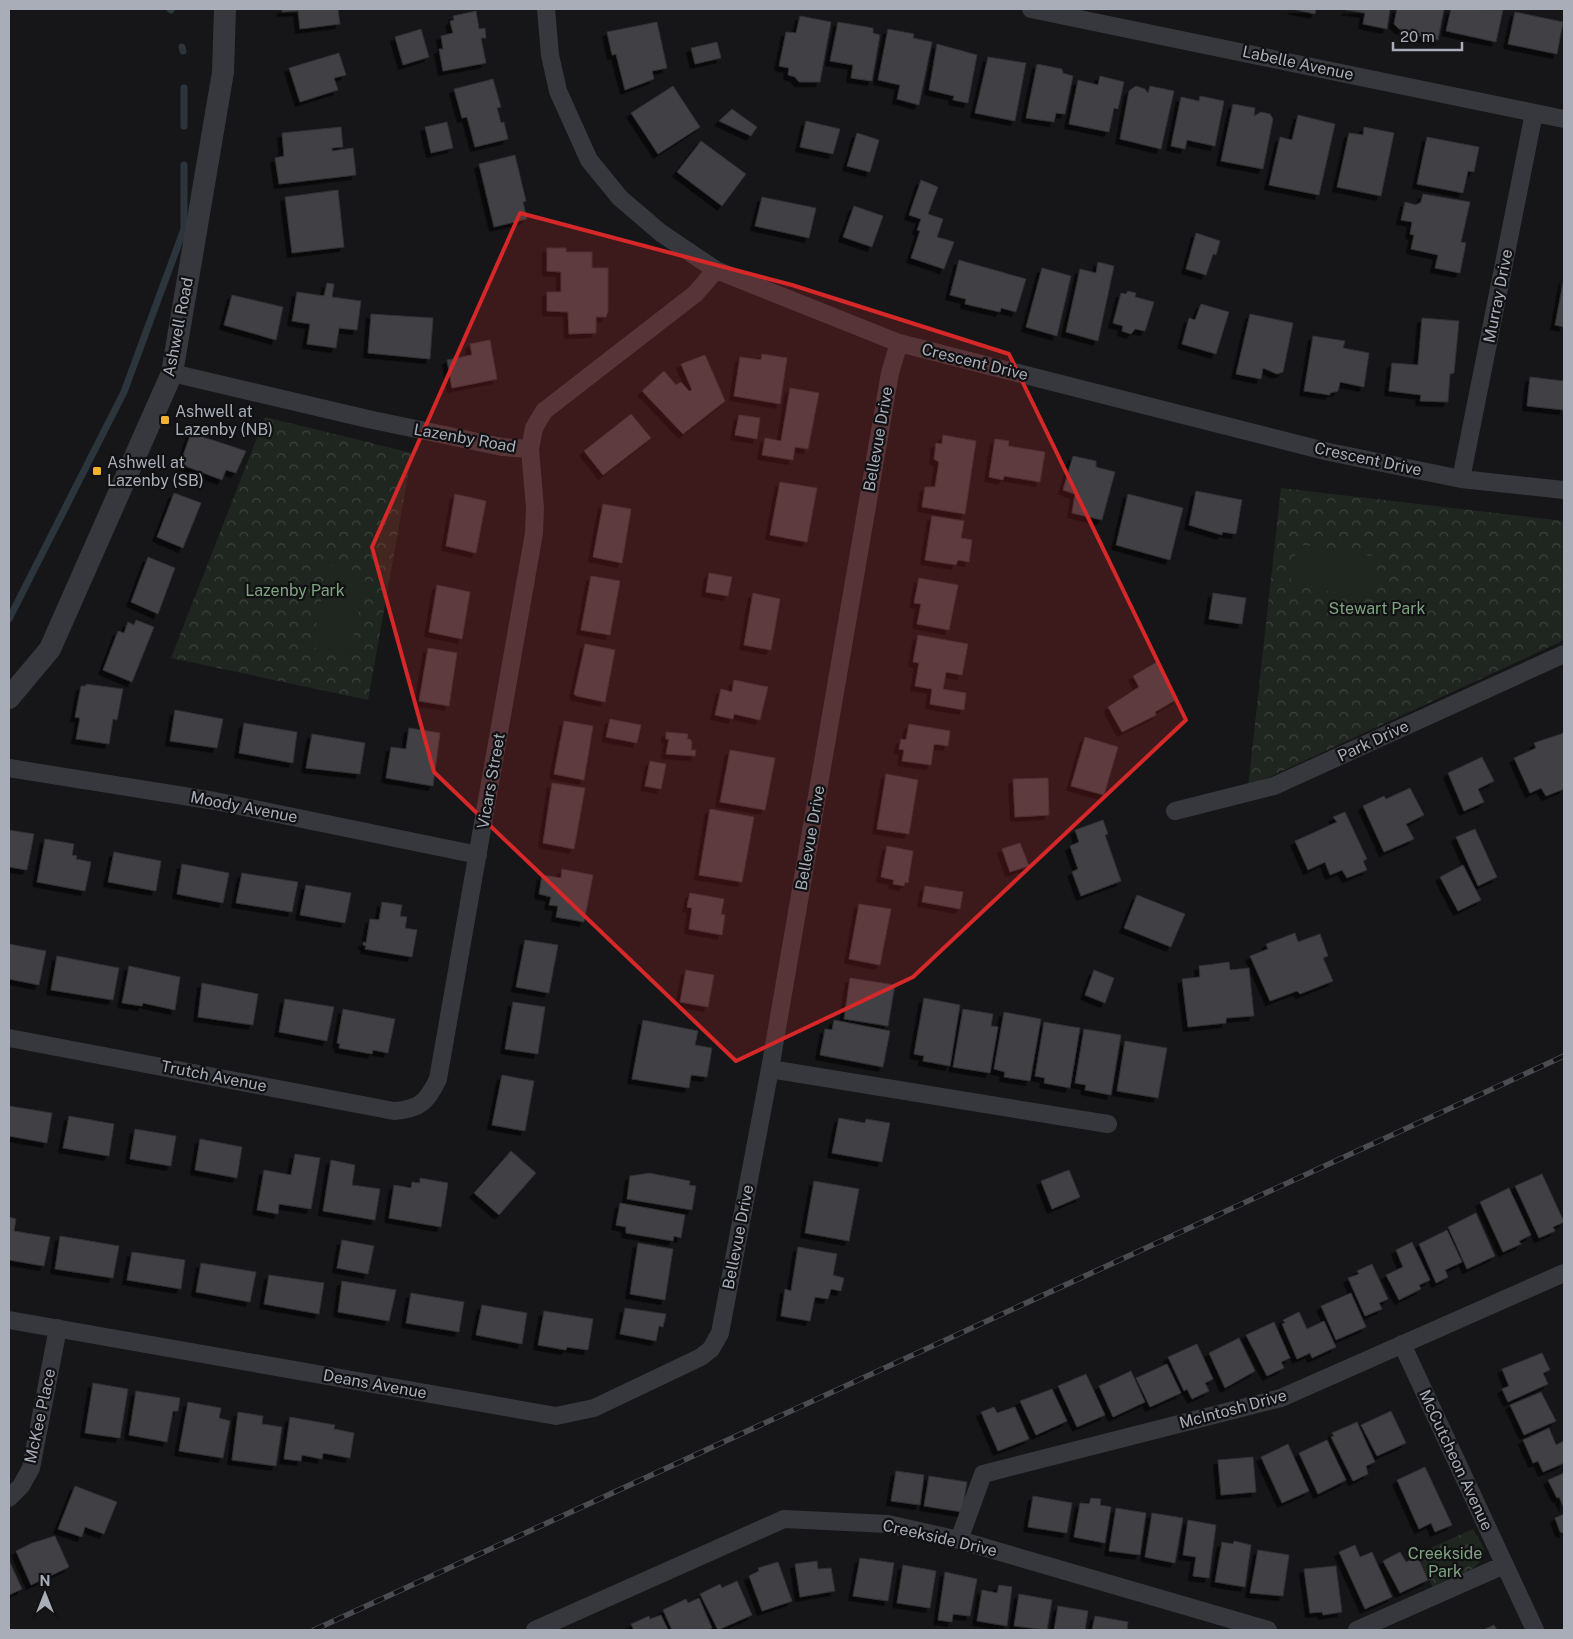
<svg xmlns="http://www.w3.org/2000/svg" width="1573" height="1639" font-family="'Public Sans',sans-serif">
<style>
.forest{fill:url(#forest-crowns)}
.pitch{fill:#1e261f}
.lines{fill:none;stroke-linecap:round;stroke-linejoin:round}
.stream{stroke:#2c353c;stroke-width:7}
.building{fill:#404145;stroke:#303034;filter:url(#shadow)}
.minor{stroke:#37383d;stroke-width:18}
.tertiary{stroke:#37383d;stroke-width:22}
.rail-casing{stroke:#4a4c52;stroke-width:5.5}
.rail{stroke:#111113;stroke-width:4;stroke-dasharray:11;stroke-linecap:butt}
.marked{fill:#d62828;fill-opacity:0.2;stroke:#d62828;stroke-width:4;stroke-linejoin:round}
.poi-dot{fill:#f2b134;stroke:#111113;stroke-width:2}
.labels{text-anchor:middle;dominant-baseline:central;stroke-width:4.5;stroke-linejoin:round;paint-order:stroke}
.street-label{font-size:16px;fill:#a8adb8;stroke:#111113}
.poi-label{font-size:16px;fill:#a8adb8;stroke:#111113;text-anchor:start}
.park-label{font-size:16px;fill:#7fa381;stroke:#111113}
</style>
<defs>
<pattern id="forest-crowns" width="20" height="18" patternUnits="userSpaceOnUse" patternTransform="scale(1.25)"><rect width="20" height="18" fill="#1e261f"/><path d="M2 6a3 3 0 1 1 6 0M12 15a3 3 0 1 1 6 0" fill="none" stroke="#3c433d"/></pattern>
<filter id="shadow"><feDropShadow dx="-4.5" dy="4.5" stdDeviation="0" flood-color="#0009"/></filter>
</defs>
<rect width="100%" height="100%" fill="#161618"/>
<!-- forest -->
<path class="forest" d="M265,417L412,453L368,700L171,658Z
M1281,488L1564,521V640L1248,787Z
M1473,1529C1476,1535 1481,1541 1483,1547C1489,1569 1448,1581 1433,1588L1417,1554Z"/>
<!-- pitch -->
<path class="pitch" d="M1297,544L1377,557L1370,598L1290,585Z
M328,565L366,573L350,654L312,647Z"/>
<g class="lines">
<!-- stream -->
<path class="stream" d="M170,9L171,10
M182,47L183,51
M184,88V126
M9,619L124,392L184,229V165"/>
</g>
<!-- building -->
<path class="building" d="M282,9H338L340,24L300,29L298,11L282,12Z
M1292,9H1316L1315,14Z
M1390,9L1387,29L1363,24L1365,13L1346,10Z
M1397,9H1444L1438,40L1412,35L1413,28L1408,31L1399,29L1394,24Z
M1451,9L1503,10L1496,42L1446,31Z
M476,11L479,29L485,28L486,38H481L486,63L443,71L439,49H443L441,36L453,33L450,21L454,20L453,16Z
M1515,12L1563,22L1557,54L1508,44Z
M800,16L831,22L820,82H799L795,77L788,75L789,68L779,66L786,32L796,33Z
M657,22L667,68L652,71L654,79L625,90L616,54L612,55L607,32Z
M838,22L873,28V33L880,35L872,81L851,78L853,65L830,61Z
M421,29L429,57L403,65L395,37Z
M888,29L914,34L913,38L932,42L919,105L897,99L900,85L878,80Z
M717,42L721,58L695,64L691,48Z
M937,44L977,55L968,103L953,100L954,96L929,90Z
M339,53L346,75L334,78L338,90L300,102L289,68Z
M988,57L1026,63L1015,121L975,113Z
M1037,64L1062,69L1063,73L1073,76L1065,114L1056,113L1054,122L1026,118Z
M1100,76L1124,82L1118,109L1114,108L1109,132L1069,124L1078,80L1098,85Z
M493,79L501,107L497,108L501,123L504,122L508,139L475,147L467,117L462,118L454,89Z
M673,86L700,127L658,154L631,113Z
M1136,86L1145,89L1148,93L1150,86L1174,91L1161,149L1120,139L1129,91Z
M1200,96L1224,101L1215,146L1187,140L1185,149L1171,146L1181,97L1199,101Z
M1233,104L1255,108L1254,116L1261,112L1270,114L1273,119L1263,169L1221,161Z
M732,109L757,127L751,136L719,121Z
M1298,115L1335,124L1319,195L1269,185L1280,137L1292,140Z
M806,121L840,129L833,154L800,147Z
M447,122L453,148L431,153L425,127Z
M341,127L343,147L332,148V151L353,148L356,175L279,184L275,158L284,156L282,133Z
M1364,127L1394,133L1381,196L1337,187L1349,133L1363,135Z
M857,133L879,140L870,172L847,166Z
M1427,137L1479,147L1474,172L1468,171L1463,193L1417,184Z
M701,141L746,174L722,206L677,172Z
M515,155L526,201L523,202L527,219L494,227L479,164Z
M921,180L938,187L928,214L943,219L937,237L954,242L944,269L911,258L920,231L917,230L921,219L909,215Z
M338,190L344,247L292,253L285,197Z
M1423,194L1470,202L1461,242L1466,243L1460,273L1435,268L1438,255L1411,249L1414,235L1410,234L1412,222L1401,220L1405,202L1416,205L1421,202Z
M762,197L816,208L809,238L755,226Z
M854,206L883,216L872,247L843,237Z
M1196,233L1220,241L1216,255L1213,254L1206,275L1186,269Z
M547,248H566V252H592V268H608V311L606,317H596V333L569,334L568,312L547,311V292H561V272L547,271Z
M959,260L1026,279L1016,312L1001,308L1000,312L965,304L966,299L950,295Z
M1098,262L1114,266L1098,341L1066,332L1080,269L1096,273Z
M1042,268L1071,276L1057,336L1026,327Z
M1564,278V327L1555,325Z
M327,283L334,284L332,297L361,301L357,330L339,328L336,348L307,344L310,324L292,321L297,292L324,296Z
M1128,291L1136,293L1135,297L1154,302L1145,331L1135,329L1131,334L1122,331L1123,326L1113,323L1121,293L1126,294Z
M232,295L283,307L276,340L224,325Z
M1201,304L1229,312L1216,354L1182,344L1189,318L1195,320Z
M371,314L433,318L430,359L368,353Z
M1250,314L1293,323L1283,372L1277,374L1263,368L1261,379L1236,374Z
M1422,318L1459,321L1454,373L1450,374L1448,402L1420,401L1421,395L1389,391L1392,363L1418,365Z
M1313,336L1345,341L1343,348L1369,353L1364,387L1340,382L1338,391L1330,393V395L1304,391Z
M490,340L497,379L452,388L447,360L472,355L470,344Z
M762,354L787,358L780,404L734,396L740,357L761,360Z
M705,355L725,401L683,434L642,391L664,371L676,385L681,382L689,391L692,390L681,364Z
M1530,377L1564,381V410L1527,406Z
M790,388L819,393L808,449L795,447L793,460L762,455L765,438L781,441Z
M631,414L651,438L603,475L584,451Z
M739,415L760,418L757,439L735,435Z
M191,433L246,451L236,473L226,470L222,480L180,464Z
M943,435L976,441L965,514L922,507L925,487H935L939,462L934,459L936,443L942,444Z
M995,439L1009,441L1008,446L1045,452L1040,482L1004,476L1003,480L989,477Z
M1073,456L1096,461V467L1115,472L1102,520L1072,513L1075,494L1063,490Z
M780,482L817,488L807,542L770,535Z
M1196,491L1242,500L1236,534L1222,532V535L1189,525Z
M174,493L201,503L183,548L157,537Z
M455,494L486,501L476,553L446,546Z
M1128,494L1183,508L1170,560L1116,545Z
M603,504L631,509L622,563L593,557Z
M932,516L964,521L961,538L972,540L969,562L958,560L956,565L925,560Z
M148,557L175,568L158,614L131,602Z
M709,573L732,577L728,596L706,592Z
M591,576L620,581L610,635L581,630Z
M919,578L958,585L949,630L917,624L921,604L914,603Z
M437,585L470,592L462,639L429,632Z
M753,593L780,599L771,650L744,645Z
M1213,593L1246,598L1242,624L1209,619Z
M136,620L154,627L132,682L103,670L118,631L124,633L128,622L134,625Z
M918,635L968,644L962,675L946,672L943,689L966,693L964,710L930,704L932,689L915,686L919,663L913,662Z
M585,644L615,650L605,702L577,696L574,694Z
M428,648L457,653L449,706L419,701Z
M1157,662L1177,699L1155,712L1156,715L1122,732L1108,707L1139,687L1133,676Z
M734,680L768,687L760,720L734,714L733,719L715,715L721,689L732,692Z
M86,684L123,689L117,720L113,719L109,744L76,739L80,718L75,717L81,686H86Z
M175,710L223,719L217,748L170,741Z
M610,719L641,725L637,743L606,737Z
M564,721L593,726L584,780L554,774Z
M244,723L297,732L293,763L239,753Z
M909,724L950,731L948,746L934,744L931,765L902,761L904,750L899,749L901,739L906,740Z
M409,728L440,733L433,786L386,778L391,747L406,749Z
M666,732L688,734L687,739H690L692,743L691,750H696L695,756L666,754L669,739H666Z
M1564,733V789L1546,796L1541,788L1530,793L1514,758L1536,748L1534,743Z
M312,734L365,743L360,774L306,768Z
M1085,737L1118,747L1104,795L1071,786Z
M730,750L775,758L765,810L720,802Z
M1482,757L1494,781L1478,789L1484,802L1464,811L1448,773Z
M650,761L666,764L661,789L645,786Z
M886,774L918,780L909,834L877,829Z
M1048,778L1049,815L1015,817L1013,779Z
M552,783L585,788L574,849L543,843Z
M1410,788L1424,815L1406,824L1414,839L1384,852L1363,806L1384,796L1386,799Z
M710,809L754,817L742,882L699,875Z
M1345,812L1367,859L1363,861L1367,870L1347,878L1342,870L1330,875L1325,862L1308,870L1295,841L1337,822L1333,817Z
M1103,820L1108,834L1105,835L1121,881L1081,896L1072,872L1078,869L1070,846L1079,842L1075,830Z
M1475,829L1497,877L1478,886L1456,837Z
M9,830L34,834L27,870L9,867Z
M45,839L74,844L72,855L77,856L76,859L91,862L85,891L37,882Z
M1020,843L1029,866L1010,872L1002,849Z
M887,846L913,851L908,883L905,882L904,886L893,884L894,880L881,877Z
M114,852L161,861L156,891L108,882Z
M182,864L229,873L223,903L177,894Z
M1463,865L1481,900L1458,911L1440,877Z
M562,869L593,875L584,922L556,917L558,906L549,905L551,897L539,894L542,875L561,878Z
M242,873L298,882L292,912L236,903Z
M306,885L351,893L345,923L300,915Z
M925,886L963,892L960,909L922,902Z
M690,893L724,899L721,914L725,915L722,935L689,929L692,908L687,907Z
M1137,895L1185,914L1171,947L1124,928Z
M382,902L402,905L400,916L407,917L405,928L417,930L412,957L365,949L366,946L363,945V942L366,943L370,919L379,920Z
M859,904L891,909L880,965L849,959Z
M1295,933L1298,942L1320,934L1328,956L1323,958L1333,981L1300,994L1297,991L1270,1001L1250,956L1268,949L1266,944Z
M525,940L558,945L549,993L516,987Z
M9,944L46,951L39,985L9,979Z
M57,956L119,968L113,1000L51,990Z
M1229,962L1230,970L1249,968L1254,1016L1226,1018V1023L1188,1027L1182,979L1200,977L1199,966Z
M129,966L180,977L175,1010L143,1003L142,1006L122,1003Z
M686,970L714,975L708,1007L680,1002Z
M1094,970L1114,978L1105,1003L1085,995Z
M850,978L895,985L888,1026L844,1019Z
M202,983L258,994L253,1025L198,1017Z
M924,998L960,1005L950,1066L923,1061L924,1056L914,1054Z
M285,999L334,1007L327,1041L279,1032Z
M513,1002L545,1007L538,1054L505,1049Z
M343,1009L395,1019L388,1053L373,1050L372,1054L339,1048L340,1044L337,1043Z
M963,1009L993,1014L991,1026L998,1027L990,1073L953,1067Z
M1004,1012L1041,1019L1030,1081L1004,1077L1005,1072L994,1069Z
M643,1020L698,1031L695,1045L712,1048L707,1077L691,1075L689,1088L632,1079Z
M834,1020L890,1031L883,1067L820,1055L825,1029L832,1030Z
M1044,1022L1080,1028L1070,1088L1044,1083L1045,1078L1035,1076Z
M1084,1029L1121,1035L1111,1095L1085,1090L1086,1085L1075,1083Z
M1125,1041L1167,1048L1158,1098L1117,1091Z
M502,1075L534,1081L525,1131L492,1125Z
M9,1106L52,1113L47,1143L9,1136Z
M69,1116L114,1124L109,1156L63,1148Z
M839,1118L865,1123L866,1119L890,1123L882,1162L832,1153Z
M135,1129L176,1136L171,1166L130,1159Z
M200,1139L242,1147L237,1178L195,1170Z
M511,1151L536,1173L499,1215L474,1193Z
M295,1154L320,1158L311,1209L279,1204L278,1214L257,1210L264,1170L291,1175Z
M331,1160L355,1165L352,1185L380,1189L375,1220L323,1211Z
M1069,1170L1080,1197L1052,1209L1041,1181Z
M649,1173L690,1181L689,1185L696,1186L692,1210L627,1199L630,1176Z
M1542,1174L1564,1222L1553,1227L1555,1231L1539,1238L1515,1186Z
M420,1178L448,1183L441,1227L389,1218L394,1185L411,1188L412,1182L420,1183Z
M814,1181L859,1189L849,1241L805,1233Z
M1509,1188L1531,1235L1519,1241L1521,1244L1503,1252L1480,1202Z
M620,1203L685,1215L681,1238L674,1236L673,1241L626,1233V1227L616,1225Z
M1476,1213L1495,1256L1467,1269L1448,1227Z
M9,1217L16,1219L14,1231L50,1237L44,1266L9,1260Z
M1447,1230L1462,1262L1445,1270L1448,1277L1436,1283L1419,1244Z
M60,1236L119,1246L113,1278L55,1269Z
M342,1240L374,1246L368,1274L337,1268Z
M1412,1242L1430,1280L1419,1285L1421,1289L1399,1300L1386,1275L1403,1267L1396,1250Z
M638,1243L673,1249L665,1300L630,1294Z
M798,1247L837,1254L833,1275L844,1278L841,1291L831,1289L828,1299L815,1297L810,1321L781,1316L785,1289L791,1291Z
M132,1252L185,1260L181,1289L127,1280Z
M201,1263L256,1272L250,1302L196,1292Z
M1372,1264L1388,1299L1379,1303L1382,1309L1365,1316L1348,1278L1359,1274L1357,1271Z
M269,1275L324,1283L319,1314L264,1304Z
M342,1281L396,1290L389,1321L338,1312Z
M411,1293L464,1302L459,1332L406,1323Z
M1351,1293L1366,1327L1336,1340L1321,1306Z
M482,1305L527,1313L522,1344L476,1335Z
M625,1308L666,1314L663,1327L659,1326L656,1341L620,1334Z
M544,1311L593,1319L588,1350L567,1347L566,1350L538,1345Z
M1299,1312L1307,1329L1324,1321L1336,1347L1312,1358L1310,1353L1297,1359L1282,1324L1285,1323L1283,1320Z
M1274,1322L1290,1358L1281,1362L1284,1368L1267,1376L1246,1335Z
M1239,1338L1255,1371L1225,1388L1209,1353Z
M1197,1344L1213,1379L1205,1383L1209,1391L1192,1399L1187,1389L1184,1391L1168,1357Z
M1542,1353L1550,1370L1543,1373L1548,1384L1508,1402L1502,1389L1509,1386L1502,1369Z
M1167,1364L1181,1393L1150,1407L1136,1378Z
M1131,1371L1145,1402L1113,1417L1099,1386Z
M1086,1374L1105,1415L1077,1427L1058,1386Z
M93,1383L128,1389L120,1438L85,1433Z
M1052,1389L1067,1421L1036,1435L1020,1401Z
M136,1391L180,1398L178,1411H173L167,1442L129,1435Z
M1541,1392L1556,1421L1524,1435L1510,1405Z
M188,1402L221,1408L219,1418L230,1421L223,1458L179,1451Z
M994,1407L997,1413L1015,1407L1029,1439L998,1451L981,1412Z
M1391,1411L1406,1443L1377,1456L1361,1425Z
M238,1412L263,1416L262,1424L282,1427L276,1466L232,1460Z
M290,1417L335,1425L334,1429L354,1433L350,1458L323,1453L322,1459L302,1455L301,1461L284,1459Z
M1357,1422L1375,1462L1366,1466L1368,1474L1353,1481L1331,1437L1334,1436L1332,1433Z
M1549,1428L1556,1445L1564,1441V1463L1543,1472L1538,1461L1533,1463L1523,1440Z
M1327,1440L1346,1480L1318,1494L1299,1453Z
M1288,1444L1309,1491L1282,1503L1261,1457Z
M1253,1457L1256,1492L1221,1495L1218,1460Z
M1425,1467L1452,1525L1435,1532L1431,1523L1419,1529L1397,1480Z
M896,1471L924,1475L920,1505L891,1501Z
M1564,1473V1508L1559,1497L1557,1498L1548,1480Z
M929,1476L967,1482L962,1512L924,1506Z
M75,1486L117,1502L104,1534L85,1527L82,1537L58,1529Z
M1033,1496L1072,1503L1067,1533L1028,1527Z
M1091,1498L1101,1499L1100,1505L1111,1507L1105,1543L1074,1537L1080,1503L1089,1504Z
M1116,1508L1146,1513L1140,1555L1109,1551Z
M1152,1513L1183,1518L1175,1563L1145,1557Z
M1564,1514V1533L1560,1532L1555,1518Z
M1188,1520L1216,1525L1209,1578L1193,1576L1196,1557L1183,1555Z
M55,1536L69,1567L31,1585L16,1551L32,1543Z
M1234,1541L1251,1545L1245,1587L1215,1582L1222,1542L1233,1544Z
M1355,1545L1360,1557L1372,1552L1392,1597L1365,1609L1339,1552Z
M1258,1550L1289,1555L1283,1596L1250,1593Z
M1400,1552L1406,1562L1418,1557L1428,1580L1400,1593L1383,1561Z
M860,1558L894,1563L888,1601L853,1596Z
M9,1560L22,1589L9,1595Z
M817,1561L818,1569L831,1568L835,1591L800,1597L795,1564Z
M778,1562L792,1601L762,1611L749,1576L759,1571L758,1568Z
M903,1565L936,1571L930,1608L897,1603Z
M1336,1566L1342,1612L1323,1615L1322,1612L1310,1613L1304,1569Z
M945,1572L977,1579L970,1616L953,1614L952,1622L938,1620Z
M737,1581L752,1615L718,1630L700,1594L720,1584L722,1588Z
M999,1585L1012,1587L1007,1626L977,1621L982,1590L997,1593Z
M1019,1594L1052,1600L1047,1630L1014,1626Z
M699,1598L712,1628L707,1630H672L663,1610L686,1599L688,1603Z
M1058,1606L1088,1611L1085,1630H1054Z
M661,1615L668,1630H634L631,1624L649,1616L650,1619Z
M1095,1616L1128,1622L1127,1630H1092Z
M1494,1625L1497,1630H1483Z"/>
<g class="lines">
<!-- minor -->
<path class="minor" d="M546,9L550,55L558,91L589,160L620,198L661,233L716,270L899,343L1329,452L1461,479L1564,490
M1031,9L1564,119
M172,373L368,419L502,447L530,449L534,428L544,411L695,294L716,270
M1461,479L1534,113
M9,768L215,801L478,855
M1175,811L1274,786L1564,654
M9,1038L394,1111C420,1109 427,1102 438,1079L534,533L535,508L530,449
M770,1069L1108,1124
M9,1320L556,1416L594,1408L701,1357L711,1349L720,1333L770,1069L890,373L899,343
M1402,1344L1535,1630
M9,1498L21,1486L31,1468L58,1328
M959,1540L983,1474L1281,1398L1564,1273
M535,1630L784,1519L888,1524L959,1540L1268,1630
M1357,1630L1504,1565"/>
<!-- tertiary -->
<path class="tertiary" d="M9,698L50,649L172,373L223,72L225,9"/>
<defs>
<path id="rail" d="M314,1630L1564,1056"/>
</defs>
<!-- rail casing -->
<use href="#rail" class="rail-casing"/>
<!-- rail -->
<use href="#rail" class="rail"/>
</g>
<!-- marked area -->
<path class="marked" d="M520,213L792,285L1009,354L1186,720L913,977L736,1061L434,772L372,547Z"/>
<!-- markers -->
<g class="poi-dot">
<rect x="160" y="415" width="10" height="10" rx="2.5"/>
<rect x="92" y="466" width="10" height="10" rx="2.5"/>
</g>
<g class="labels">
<!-- street labels -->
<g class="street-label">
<text transform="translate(1298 63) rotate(12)">Labelle Avenue</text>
<text transform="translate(1498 296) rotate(-79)">Murray Drive</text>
<text transform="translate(178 327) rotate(-79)">Ashwell Road</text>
<text transform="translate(975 362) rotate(14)">Crescent Drive</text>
<text transform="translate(465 438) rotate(10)">Lazenby Road</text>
<text transform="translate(878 439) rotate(-80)">Bellevue Drive</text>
<text transform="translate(1368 459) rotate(12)">Crescent Drive</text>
<text transform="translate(1373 741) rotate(-25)">Park Drive</text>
<text transform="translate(491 781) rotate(-80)">Vicars Street</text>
<text transform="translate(244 807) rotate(11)">Moody Avenue</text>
<text transform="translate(810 838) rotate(-80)">Bellevue Drive</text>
<text transform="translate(214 1076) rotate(11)">Trutch Avenue</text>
<text transform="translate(738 1237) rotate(-79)">Bellevue Drive</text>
<text transform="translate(375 1384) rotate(10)">Deans Avenue</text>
<text transform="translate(1233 1409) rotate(-15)">McIntosh Drive</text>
<text transform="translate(40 1416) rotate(-78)">McKee Place</text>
<text transform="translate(1456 1460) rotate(65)">McCutcheon Avenue</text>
<text transform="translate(940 1538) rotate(13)">Creekside Drive</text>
</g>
<!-- poi labels -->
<g class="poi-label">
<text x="175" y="411">Ashwell at<tspan x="175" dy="18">Lazenby (NB)</tspan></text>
<text x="107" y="462">Ashwell at<tspan x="107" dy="18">Lazenby (SB)</tspan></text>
</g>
<!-- park labels -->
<g class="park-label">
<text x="295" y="590">Lazenby Park</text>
<text x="1377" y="608">Stewart Park</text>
<text x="1445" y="1553">Creekside<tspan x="1445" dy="18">Park</tspan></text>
</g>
</g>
<!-- border -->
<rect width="1573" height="1639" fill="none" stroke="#a8adb8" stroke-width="20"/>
<!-- north arrow -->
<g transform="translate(45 1594)" stroke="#111113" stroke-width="4" paint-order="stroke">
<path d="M0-4L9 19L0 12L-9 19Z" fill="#a8adb8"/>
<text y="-8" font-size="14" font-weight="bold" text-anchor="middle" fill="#a8adb8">N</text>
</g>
<!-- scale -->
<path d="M1393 42v8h69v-8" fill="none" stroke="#a8adb8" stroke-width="2.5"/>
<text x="1400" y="42" font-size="15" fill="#a8adb8" stroke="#111113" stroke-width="4" paint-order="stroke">20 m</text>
</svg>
